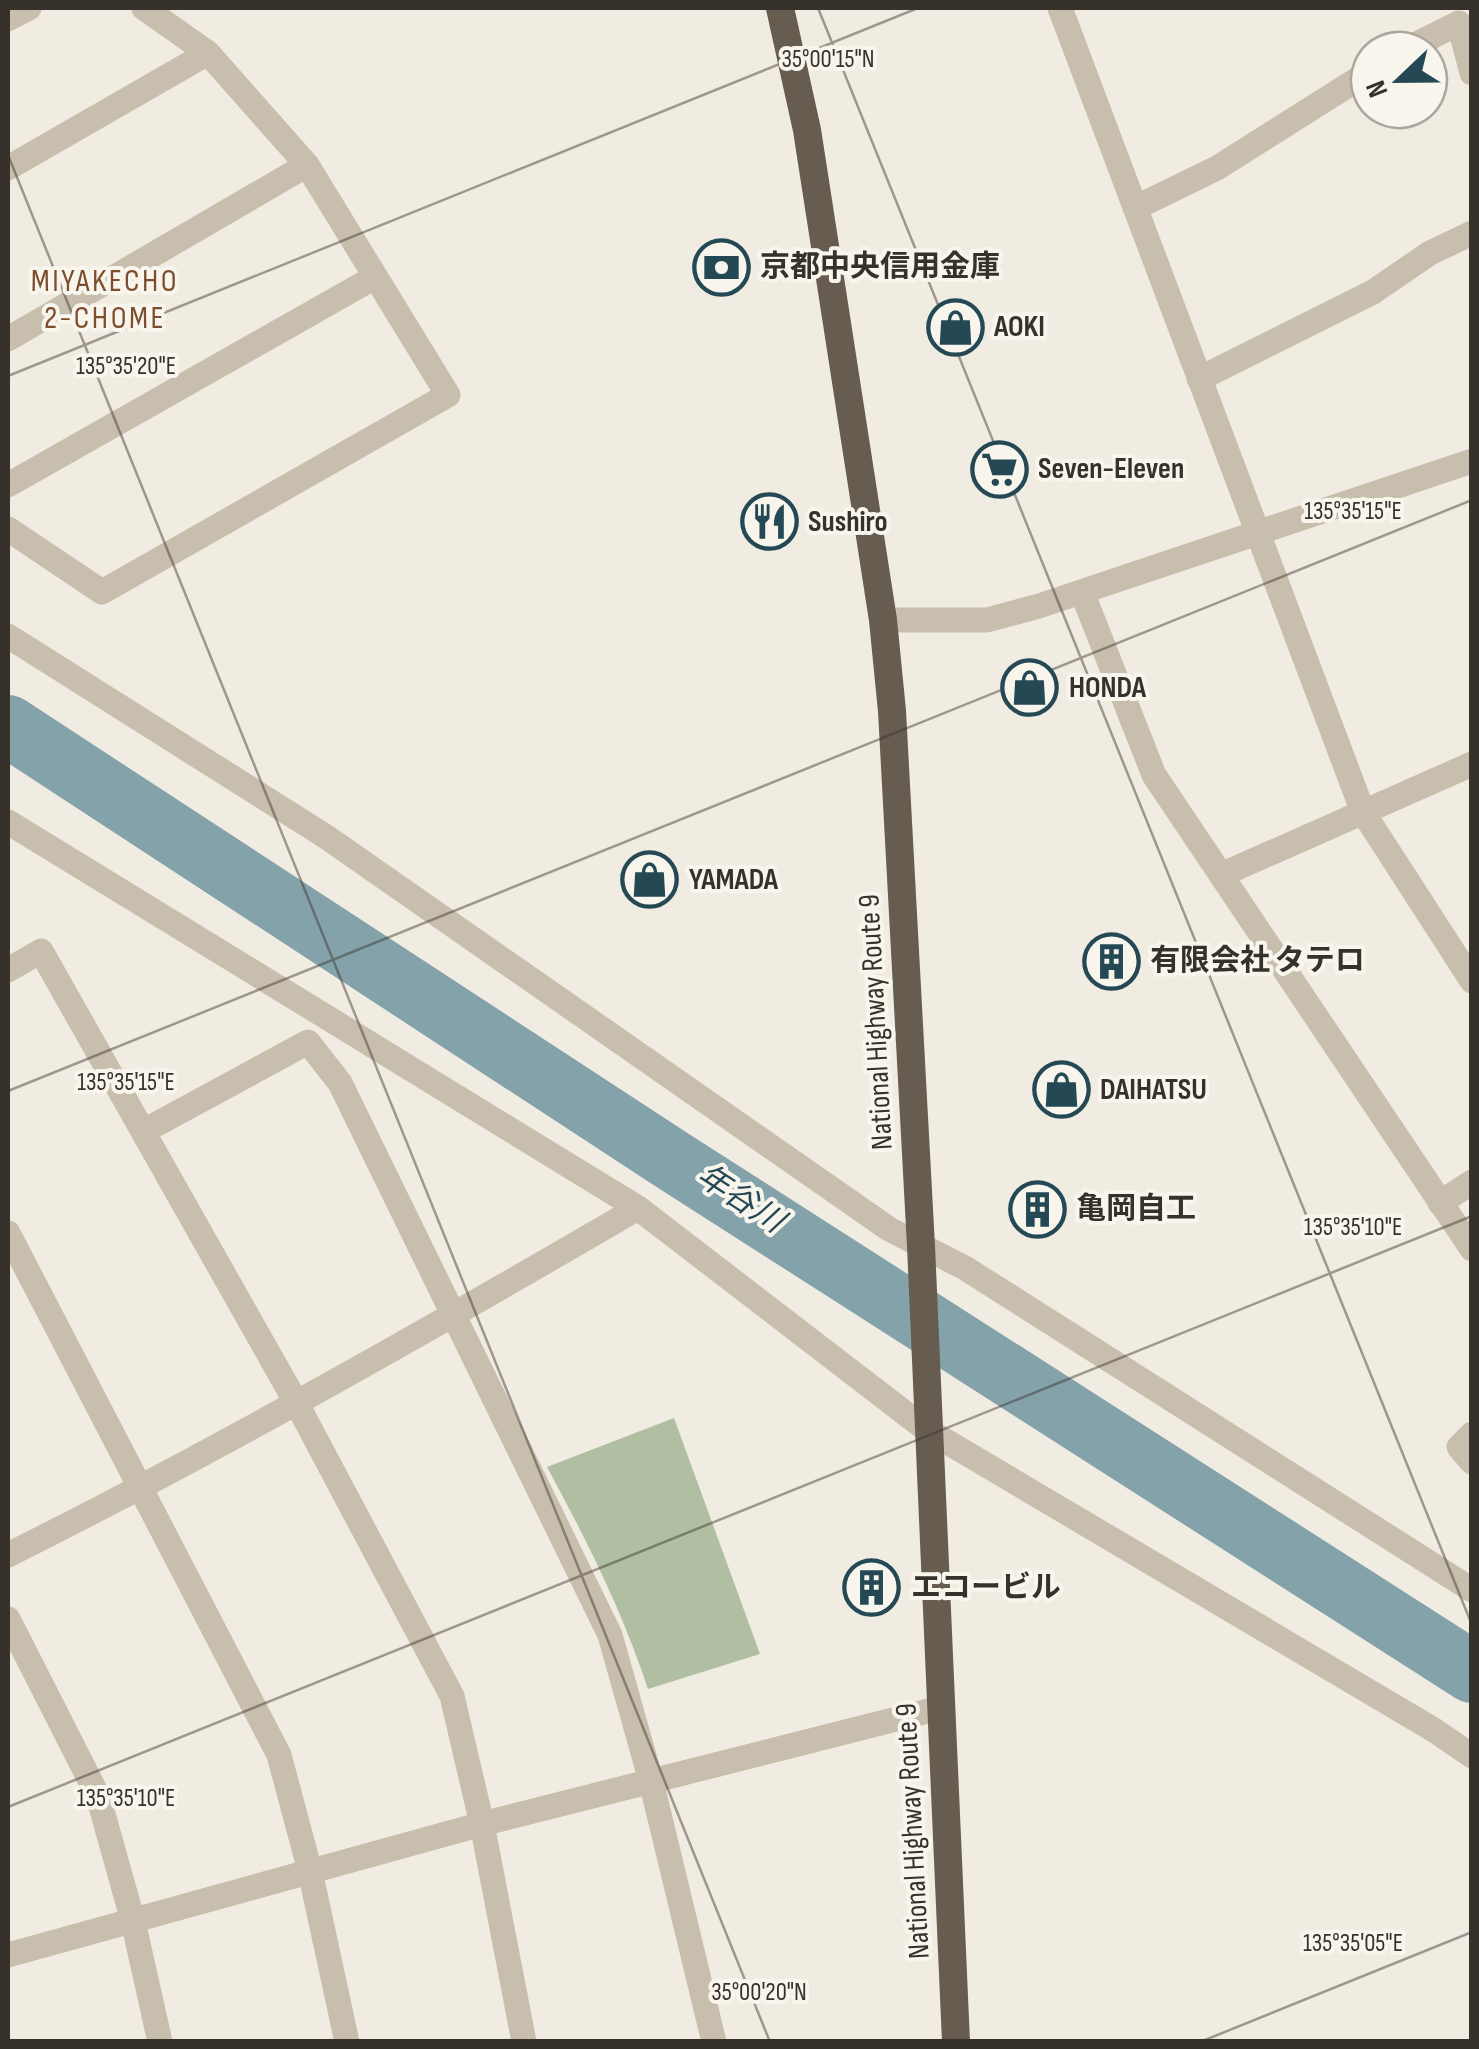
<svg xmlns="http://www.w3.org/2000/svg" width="1479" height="2049" font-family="'Sofia Sans Condensed','Noto Sans JP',sans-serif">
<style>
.green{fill:#b0bea2}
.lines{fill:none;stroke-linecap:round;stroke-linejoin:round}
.river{stroke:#83a2aa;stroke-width:62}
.minor{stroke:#c8beae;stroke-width:25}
.trunk{stroke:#675c50;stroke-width:28}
.ticks{fill:none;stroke:#37312b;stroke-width:2.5;stroke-opacity:0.45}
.labels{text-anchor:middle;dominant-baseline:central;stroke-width:8;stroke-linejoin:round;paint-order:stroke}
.poi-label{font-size:30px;font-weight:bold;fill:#37312b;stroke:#f8f5ed;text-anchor:start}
.street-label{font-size:30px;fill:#37312b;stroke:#f8f5ed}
.neighbourhood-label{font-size:32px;letter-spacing:2.5px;fill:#7d4e2d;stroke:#f8f5ed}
.water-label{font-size:32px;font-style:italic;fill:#254954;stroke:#f8f5ed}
.ticks-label{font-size:25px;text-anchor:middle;fill:#37312b;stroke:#f8f5ed;stroke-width:8;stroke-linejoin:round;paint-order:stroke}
</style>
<rect width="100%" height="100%" fill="#f1ece1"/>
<!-- green -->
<path class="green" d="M674,1418L760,1654L648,1689C622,1610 586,1539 547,1467Z"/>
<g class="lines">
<!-- river -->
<path class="river" d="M8,726L672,1160L1472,1672"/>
<!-- minor -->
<path class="minor" d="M1060,8L1363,812L1472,981
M8,19L29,8
M1405,50L1459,23L1472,73
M8,168L208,53
M1135,208L1217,168L1369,72
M8,339L307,165
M1199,379L1373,292L1430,253L1472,233
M8,485L375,277
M8,529L102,592L448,395L307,165L208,53L144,8
M1082,592L1154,775L1472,1249
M883,620H987L1039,606L1472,461
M8,636L325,836L889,1229L965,1268L1472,1590
M8,822L638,1208L927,1430L1434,1730L1472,1756
M1221,875L1472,764
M8,970L41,951L297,1404L452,1696L482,1824L524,2042
M144,1131L308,1042L340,1083L610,1635L651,1781L714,2042
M1440,1203L1472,1182
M8,1233L279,1755L310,1871L347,2042
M1472,1434L1459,1447L1472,1462
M8,1555C222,1448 430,1329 638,1208
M8,1619L98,1796L133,1921L160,2042
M8,1955L482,1824L940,1708"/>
<!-- trunk -->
<path class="trunk" d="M780,8L807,130L883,620L892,711L921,1246L956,2042"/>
</g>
<!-- ticks -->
<path class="ticks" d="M818,8L1472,1625M8,155L770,2042M8,376L918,8M8,1091L1472,500M8,1807L1472,1216M1200,2042L1472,1932"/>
<!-- icons -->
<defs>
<symbol id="bank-ring" viewBox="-11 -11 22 22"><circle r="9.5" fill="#f8f5ed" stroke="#254954" stroke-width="1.5"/><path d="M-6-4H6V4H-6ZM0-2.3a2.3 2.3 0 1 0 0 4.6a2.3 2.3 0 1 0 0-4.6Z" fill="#254954"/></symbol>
<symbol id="shop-ring" viewBox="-11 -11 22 22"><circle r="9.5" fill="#f8f5ed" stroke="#254954" stroke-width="1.5"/><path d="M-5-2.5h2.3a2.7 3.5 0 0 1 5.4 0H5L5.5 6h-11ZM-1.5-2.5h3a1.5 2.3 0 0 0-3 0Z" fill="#254954"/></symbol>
<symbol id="supermarket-ring" viewBox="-11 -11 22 22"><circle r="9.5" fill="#f8f5ed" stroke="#254954" stroke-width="1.5"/><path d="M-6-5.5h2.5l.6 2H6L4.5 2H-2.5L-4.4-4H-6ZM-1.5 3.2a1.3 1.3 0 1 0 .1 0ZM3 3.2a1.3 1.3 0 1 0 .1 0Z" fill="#254954"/></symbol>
<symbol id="restaurant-ring" viewBox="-11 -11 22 22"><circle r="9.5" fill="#f8f5ed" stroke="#254954" stroke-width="1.5"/><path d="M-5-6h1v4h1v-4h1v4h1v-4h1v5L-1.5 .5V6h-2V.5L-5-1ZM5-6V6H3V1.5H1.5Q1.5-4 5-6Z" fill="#254954"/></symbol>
<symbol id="building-ring" viewBox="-11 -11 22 22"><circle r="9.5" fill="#f8f5ed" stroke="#254954" stroke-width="1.5"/><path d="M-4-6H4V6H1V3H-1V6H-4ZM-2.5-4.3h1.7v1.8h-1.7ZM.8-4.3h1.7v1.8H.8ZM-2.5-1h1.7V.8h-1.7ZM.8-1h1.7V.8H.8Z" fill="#254954"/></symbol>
</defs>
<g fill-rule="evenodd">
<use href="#bank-ring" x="690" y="236" width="63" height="63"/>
<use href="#shop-ring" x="924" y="296" width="63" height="63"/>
<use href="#supermarket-ring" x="968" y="438" width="63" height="63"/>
<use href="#restaurant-ring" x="738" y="490" width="63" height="63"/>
<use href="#shop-ring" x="998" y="656" width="63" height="63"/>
<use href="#shop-ring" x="618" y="848" width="63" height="63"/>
<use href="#building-ring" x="1080" y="930" width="63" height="63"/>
<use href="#shop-ring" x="1030" y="1058" width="63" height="63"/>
<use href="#building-ring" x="1006" y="1178" width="63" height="63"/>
<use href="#building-ring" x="840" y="1556" width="63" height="63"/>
</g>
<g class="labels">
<!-- poi labels -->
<g class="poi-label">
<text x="760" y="267">京都中央信用金庫</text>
<text x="994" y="327">AOKI</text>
<text x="1038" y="469">Seven-Eleven</text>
<text x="808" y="522">Sushiro</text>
<text x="1069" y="688">HONDA</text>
<text x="689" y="880">YAMADA</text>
<text x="1150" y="961">有限会社 タテロ</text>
<text x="1100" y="1090">DAIHATSU</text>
<text x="1076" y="1209">亀岡自工</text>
<text x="911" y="1588">エコービル</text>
</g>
<!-- street labels -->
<g class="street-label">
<text transform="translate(876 1022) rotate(-93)">National Highway Route 9</text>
<text transform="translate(913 1831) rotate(-93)">National Highway Route 9</text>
</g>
<!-- neighbourhood labels -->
<g class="neighbourhood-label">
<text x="105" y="281">MIYAKECHO<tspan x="105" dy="37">2-CHOME</tspan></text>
</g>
<!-- water labels -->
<g class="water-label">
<text transform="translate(740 1199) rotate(33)">年谷川</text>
</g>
</g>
<g class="ticks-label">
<text x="828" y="67">35°00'15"N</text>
<text x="126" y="374">135°35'20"E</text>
<text x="1353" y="519">135°35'15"E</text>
<text x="126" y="1090">135°35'15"E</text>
<text x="1353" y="1235">135°35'10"E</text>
<text x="126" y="1806">135°35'10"E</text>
<text x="1353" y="1951">135°35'05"E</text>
<text x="759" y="2000">35°00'20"N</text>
</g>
<!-- border -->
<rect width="1479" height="2049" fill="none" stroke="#37312b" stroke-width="20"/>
<!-- north arrow -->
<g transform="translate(1399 80) rotate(248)"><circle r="48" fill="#f8f5ed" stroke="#aba79f" stroke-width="2.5"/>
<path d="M0-8L18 38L0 25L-18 38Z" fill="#254954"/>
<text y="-15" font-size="28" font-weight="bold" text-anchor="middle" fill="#37312b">N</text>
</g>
</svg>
